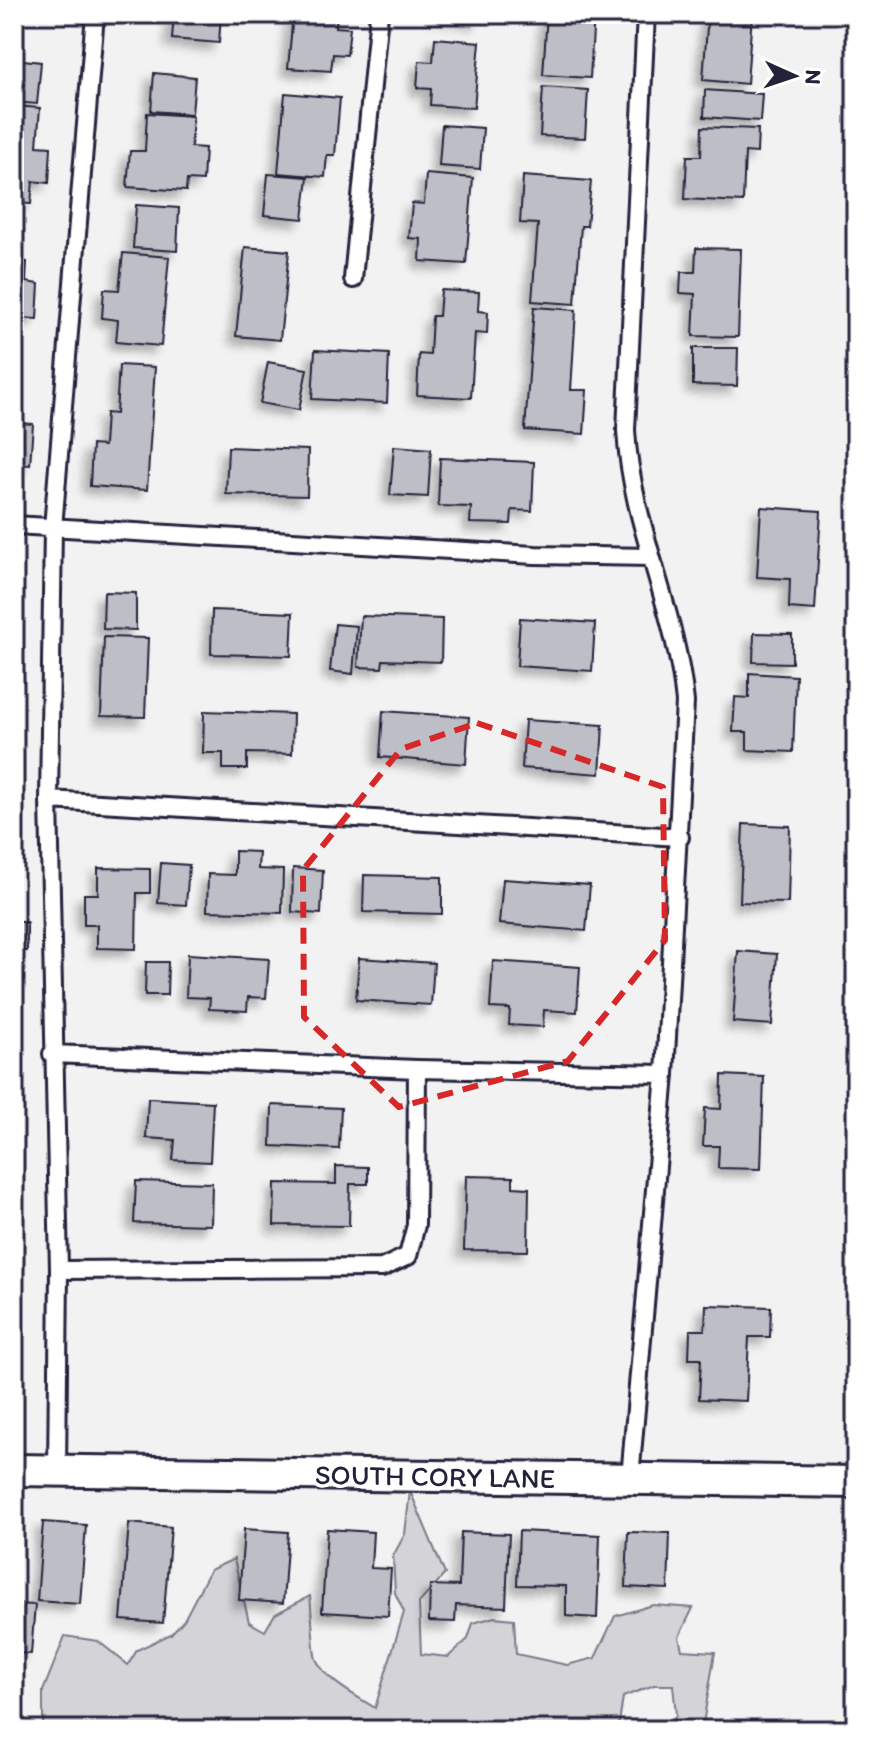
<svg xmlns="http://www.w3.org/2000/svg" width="870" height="1744" font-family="Itim,sans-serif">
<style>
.green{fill:#d3d3d8;stroke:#7a7a8a;stroke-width:2}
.building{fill:#bebec6;stroke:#22223b;stroke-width:2;filter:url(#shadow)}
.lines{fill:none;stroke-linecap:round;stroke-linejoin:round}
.lane-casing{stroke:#22223b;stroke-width:22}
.street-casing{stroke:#22223b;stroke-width:36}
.lane{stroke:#fff;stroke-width:16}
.street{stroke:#fff;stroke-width:30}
.marked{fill:none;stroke:#d62828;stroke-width:6;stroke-dasharray:16 10;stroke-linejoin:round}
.labels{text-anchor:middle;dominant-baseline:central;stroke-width:7;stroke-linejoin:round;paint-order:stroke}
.street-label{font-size:28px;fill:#22223b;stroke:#fff}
</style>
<defs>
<filter id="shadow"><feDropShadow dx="-7" dy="7" stdDeviation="4" flood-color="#0004"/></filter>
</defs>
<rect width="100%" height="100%" fill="#f2f2f3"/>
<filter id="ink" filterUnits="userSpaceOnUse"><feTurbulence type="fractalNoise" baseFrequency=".0125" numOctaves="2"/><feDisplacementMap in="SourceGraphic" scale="16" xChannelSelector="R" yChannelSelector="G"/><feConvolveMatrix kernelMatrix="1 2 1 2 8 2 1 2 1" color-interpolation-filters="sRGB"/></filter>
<g filter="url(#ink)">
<!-- green -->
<path class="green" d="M410,1491L445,1574L419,1603L421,1654L448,1657L468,1639L473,1623L494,1617L514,1619L516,1654L567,1665L595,1658L615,1616L653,1605L693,1608L679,1637L682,1650L715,1652L702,1730H668L676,1715L673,1685H654L623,1697L618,1730H43V1691L65,1636L98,1641L128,1665L137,1650L171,1634L184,1620L210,1570L234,1559L249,1622L265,1631L275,1614L310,1596C312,1609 313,1652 316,1659C327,1682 355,1695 375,1708L404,1612L395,1593L393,1556L405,1534Z"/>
<!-- building -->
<path class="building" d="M174,14H221L219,43L172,39Z
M293,14H337L336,27L350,28L347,55L333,54L331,71L288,68Z
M435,14H481L480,21Z
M547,14H594L590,78L543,75Z
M708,14H752L747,84L703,80Z
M435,38L480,42L474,108L430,105L431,89L417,88L419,61L433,62Z
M14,59L41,62L37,104L14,102Z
M154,73L195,77L192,114L151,111Z
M543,87L588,90L585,138L540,136Z
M705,90L762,94L760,121L704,117Z
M285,93L340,98L335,155H327L325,177L278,173Z
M14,106L40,108L37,146L51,147L49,183L33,181L31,204L14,203Z
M147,113L193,116L191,147L205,148L203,181L187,180L186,191L127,187L130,151H145Z
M442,125L483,128L480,169L439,166Z
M702,127L758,129L757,153L745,152L743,202L685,199L687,156H701Z
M268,174L308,177L303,219L264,215Z
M426,174L473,178L466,264L420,261L421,239L409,238L412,203L424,204Z
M523,176L591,181L587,226H581L575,304L532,301L538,224L520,223Z
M136,205L179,208L177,251L133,248Z
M245,247L289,251L280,340L236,336Z
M696,248L741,249L738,337L693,336L695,294L680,293L681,272H695Z
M123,253L169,257L161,346L116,342L118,320L102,318L104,289L119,290Z
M14,261L27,262L26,282L39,284L37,319L24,318L23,338L14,337Z
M441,290L479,292L478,311L488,312L487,334L475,333L471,398L417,395L419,354L430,355L432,316H439Z
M534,307L576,310L571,390H587L584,434L525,430Z
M693,348H738L737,386L693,385Z
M315,350L389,354L387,403L312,399Z
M268,362L307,369L299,410L260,403Z
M119,365L155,367L147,490L90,486L92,445L104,446L106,413L116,414Z
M14,403L15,423L33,424L30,465L14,464Z
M394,446L431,449L428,497L390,495Z
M228,447L308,450L307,496L226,494Z
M440,458L534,462L532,511L512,510L511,524L470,523L471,507L438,506Z
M761,507L821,511L815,610L789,608L790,579L757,577Z
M104,592L136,593V630L103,629Z
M212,610L293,613L291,656L211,654Z
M361,616L442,619L441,662L383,660L382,668L358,667Z
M520,618L595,623L592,671L517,666Z
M335,624L357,626L353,674L330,671Z
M754,633L792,634V663L753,662Z
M104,637L148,638L145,717L101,716Z
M749,673L796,676L793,752L747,750V732H733L735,697L749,698Z
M204,711L293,714L292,754L247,753V769H223V753H203Z
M383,711L469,717L466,764L380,757Z
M525,720L603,725L600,774L522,768Z
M743,824L790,826L788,903L740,902Z
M235,851L259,852L258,869L283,870L282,913L207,911L208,874L235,875Z
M161,863L189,865L186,905L158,903Z
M98,868L150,869V893H137L136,949L97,948V925H84V894H98Z
M293,868L323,870L321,914L292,912Z
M364,875L442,877V914L363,912Z
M503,879L590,885L586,931L499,924Z
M14,922H27V951H14Z
M738,951L777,954L772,1025L733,1022Z
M188,954L269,959L266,998L248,997L247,1011L209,1009L210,998L186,997Z
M359,958L434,963L431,1005L356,1000Z
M493,961L580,967L577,1012L544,1010L543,1027L509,1025L510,1009L490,1008Z
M146,962H168L167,995H145Z
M14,1060H22L21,1093H14Z
M722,1075L764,1077L761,1169L718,1168L719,1146H703L705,1108L721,1109Z
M148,1098L213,1102L210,1162L173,1160L175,1140L146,1138Z
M272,1105L341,1108L339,1149L271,1146Z
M336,1166L368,1167V1184H350L349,1226L274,1225L275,1183L336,1184Z
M466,1176L513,1177V1187L529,1188L528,1251L464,1250Z
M136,1181L212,1183L211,1225L134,1223Z
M706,1305L771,1307L770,1337H749L746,1401L699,1399L701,1359H689L690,1330H705Z
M43,1522L86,1525L80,1604L37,1601Z
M129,1523L171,1527L163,1623L121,1620Z
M244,1529L288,1532L283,1603L239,1600Z
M327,1529L373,1532L371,1568L391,1569L388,1616L322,1612Z
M519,1531L600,1535L597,1618L566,1616V1586L517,1585Z
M461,1532L509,1534L506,1607L456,1605L455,1622L429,1621L430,1585L459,1586Z
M628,1532L670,1533L668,1589L626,1587Z
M14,1604L35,1605L31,1654L14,1653Z"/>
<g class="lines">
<defs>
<path id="lane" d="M353,279L379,14
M14,525L535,555L651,557
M49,800L680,837
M52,1054L417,1069L665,1074
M59,1270L382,1268L408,1256L416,1225L417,1069
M57,1471L59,1270L49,800L53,528L95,14
M630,1478L665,1074L685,702C676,608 631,524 626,430L646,14"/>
<path id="street" d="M14,1470L856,1482"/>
</defs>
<!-- lane casing -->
<use href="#lane" class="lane-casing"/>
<!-- street casing -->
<use href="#street" class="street-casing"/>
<!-- lane -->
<use href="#lane" class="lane"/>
<!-- street -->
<use href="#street" class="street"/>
</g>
</g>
<!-- marked area -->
<path class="marked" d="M477,723L663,787L665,940L568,1061L399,1107L304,1017L303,870L401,749Z"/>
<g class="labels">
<!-- street labels -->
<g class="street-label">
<text transform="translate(435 1476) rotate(1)">SOUTH CORY LANE</text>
</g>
</g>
<!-- margin -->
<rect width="870" height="1744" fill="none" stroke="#fff" stroke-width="48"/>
<rect x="24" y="24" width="822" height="1696" fill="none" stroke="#22223b" stroke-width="3" filter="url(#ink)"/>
<!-- north arrow -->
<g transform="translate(794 76) rotate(93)" stroke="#ffffff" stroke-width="6" paint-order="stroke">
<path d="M0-6L14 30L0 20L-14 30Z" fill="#22223b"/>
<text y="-12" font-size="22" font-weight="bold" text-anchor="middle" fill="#22223b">N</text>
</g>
</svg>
